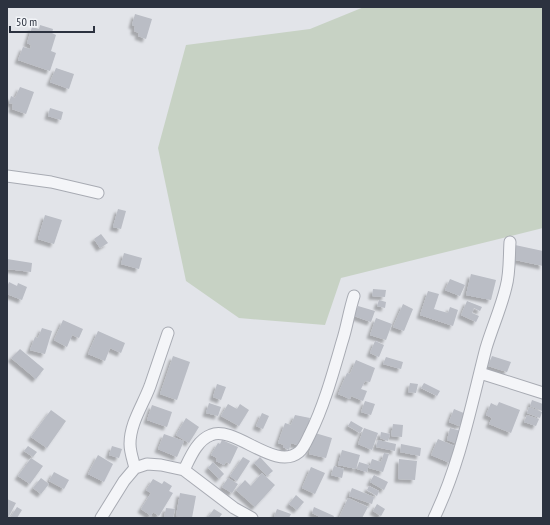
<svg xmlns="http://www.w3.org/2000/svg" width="550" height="525" font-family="'PT Sans Narrow',sans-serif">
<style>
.green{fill:#c7d2c4}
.building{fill:#babdc5;filter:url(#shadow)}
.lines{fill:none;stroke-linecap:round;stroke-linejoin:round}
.street-casing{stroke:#a8abb3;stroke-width:13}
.street{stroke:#f4f5f8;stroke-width:11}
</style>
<defs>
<filter id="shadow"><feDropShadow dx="-3.5" dy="3.5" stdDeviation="1" flood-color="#0004"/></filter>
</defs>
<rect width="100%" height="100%" fill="#e2e4e9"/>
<!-- green -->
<path class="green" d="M364,7H543V228L341,278L325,325L239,318L186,281L158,148L186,45L310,29Z"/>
<!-- building -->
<path class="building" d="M135,14L152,19L146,39L138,36L139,33L134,31L135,26L132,25Z
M40,25L53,29L52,33L56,35L51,51L56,53L50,71L18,60L23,47L30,49L31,45L27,43L32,27L39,29Z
M56,68L74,74L69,89L50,82Z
M20,87L34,92L26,114L12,109L13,104L9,103L11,96L15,98Z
M50,108L63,112L61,120L48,116Z
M118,209L126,211L121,229L113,227Z
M45,215L62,220L54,244L38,239Z
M101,234L108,243L100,248L94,239Z
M515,245L543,251V266L511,259Z
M124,253L142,258L139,269L121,264Z
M7,259L32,263L31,272L7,269Z
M471,274L496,280L491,300L466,295Z
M450,279L465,285L460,296L445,290Z
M9,282L17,286L18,283L27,287L22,300L7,294V287Z
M373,289L386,290L385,297L372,296Z
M428,291L439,294L434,309L448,313L450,307L458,310L453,326L420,315Z
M379,300L386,302L385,308L377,306Z
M467,301L482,307L480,311L474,308L472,313L479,316L476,322L461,315Z
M403,304L413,309L404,331L393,327Z
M358,306L375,311L371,322L354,316Z
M376,318L392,324L386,340L370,335Z
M63,320L83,329L79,338L72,335L67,347L54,340Z
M42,328L52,331L45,354L30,350L35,337L38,338Z
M98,331L125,343L121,353L110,348L105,361L88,354Z
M375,341L384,345L379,357L370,353Z
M20,349L44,369L36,379L11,358Z
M173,356L190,362L177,400L160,394Z
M492,356L511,362L507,372L488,366Z
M386,357L403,362L401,369L383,364Z
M356,360L375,368L370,382L365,381L361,389L367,391L363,401L351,396L350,399L338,394L347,373L350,374Z
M410,383L418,384L416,393L408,392Z
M424,383L440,391L437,396L421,388Z
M217,384L226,387L221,400L213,397Z
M532,400L543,404L542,411L530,406Z
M365,401L375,404L371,415L361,412Z
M499,402L520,410L511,433L489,424L492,418L486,415L491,403L497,406Z
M209,403L221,407L218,416L206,413Z
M228,404L237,409L240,404L249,410L239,426L221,416Z
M152,405L172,412L167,427L147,420Z
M529,407L542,412L540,418L527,413Z
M454,409L466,414L463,425L460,424L459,426L449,422Z
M51,410L66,421L47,448L31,437Z
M262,413L269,416L263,429L256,426Z
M295,415L310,418L309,421L312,422L311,427L307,425L300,446L291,443L289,450L283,447L284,445L278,443L285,423L291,425Z
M527,415L539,419L536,426L524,422Z
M186,418L199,427L189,443L176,435Z
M351,421L363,428L360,433L348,426Z
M393,424L403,425L402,437L391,436Z
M364,428L378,433L372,450L358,444Z
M450,428L461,431L458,444L447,440Z
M381,432L390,434L388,441L380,438Z
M315,433L332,438L326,458L309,454Z
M164,434L184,441L177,457L158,449Z
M438,439L457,447L450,463L431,455Z
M222,440L238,447L230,464L226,462L224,465L216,461L217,458L211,455L218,443L220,444Z
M378,440L396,444L395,451L376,447Z
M401,444L421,448L420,456L400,452Z
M28,446L37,452L33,457L24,451Z
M112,446L122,449L119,458L109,455Z
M342,450L360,455L356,469L338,465Z
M384,453L389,454L383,472L369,468L372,459L381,462Z
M98,455L113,464L104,482L88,474Z
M243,457L250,461L237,481L230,476Z
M260,457L273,471L267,476L254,463Z
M31,458L43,466L30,484L18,476Z
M399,459L417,461L415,480L398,479Z
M213,462L224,474L219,479L208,468Z
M359,462L369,465L367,472L357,469Z
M334,466L344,469L342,478L331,475Z
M311,467L325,473L315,494L302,488Z
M54,472L69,480L64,489L49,481Z
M262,473L275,485L255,507L236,490L245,480L251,486Z
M374,475L388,482L384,490L370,482Z
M41,478L49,484L41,494L33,488Z
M228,478L238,484L232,493L222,487Z
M153,479L162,484L164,481L172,486L169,491L173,493L159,516L153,512L151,516L141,509L151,493L146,490Z
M369,486L379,491L377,496L367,490Z
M352,488L374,497L372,504L349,496Z
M180,493L196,496L192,518L176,516Z
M296,495L304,502L297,510L289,504Z
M348,498L368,507L362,518H339Z
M7,499L16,503L8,518H7Z
M377,504L385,509L381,516L373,511Z
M17,507L22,510L17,518H10Z
M314,507L334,516L333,518H322L312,513Z
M166,508L175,509L173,518H164Z
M214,509L222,514L219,518L208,517Z
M277,509L291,514L289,518H278L274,517Z"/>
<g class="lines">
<defs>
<path id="street" d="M7,176L51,182L98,193
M480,373L543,393
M135,468C133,460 130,452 130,444C130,423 143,405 150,386C156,368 162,351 168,333
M184,470C190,458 197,440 211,435C235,425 275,472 299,452C304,448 307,440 310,434C324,406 333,373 342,342C347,327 349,311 354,296
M101,518L124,481L135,468L147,464L161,465L184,470L234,508L252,518
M434,518C460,464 471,406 486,348C492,328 501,308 506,287C510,273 509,256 510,242"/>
</defs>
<!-- street casing -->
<use href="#street" class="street-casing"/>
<!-- street -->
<use href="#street" class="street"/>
</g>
<!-- border -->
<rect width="550" height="525" fill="none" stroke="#2c323f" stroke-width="16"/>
<!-- scale -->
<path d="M10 26v6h84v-6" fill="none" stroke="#2c323f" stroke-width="2"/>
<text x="16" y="26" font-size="12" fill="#2c323f" stroke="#f1f3f7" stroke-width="3" paint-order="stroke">50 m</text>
</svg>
